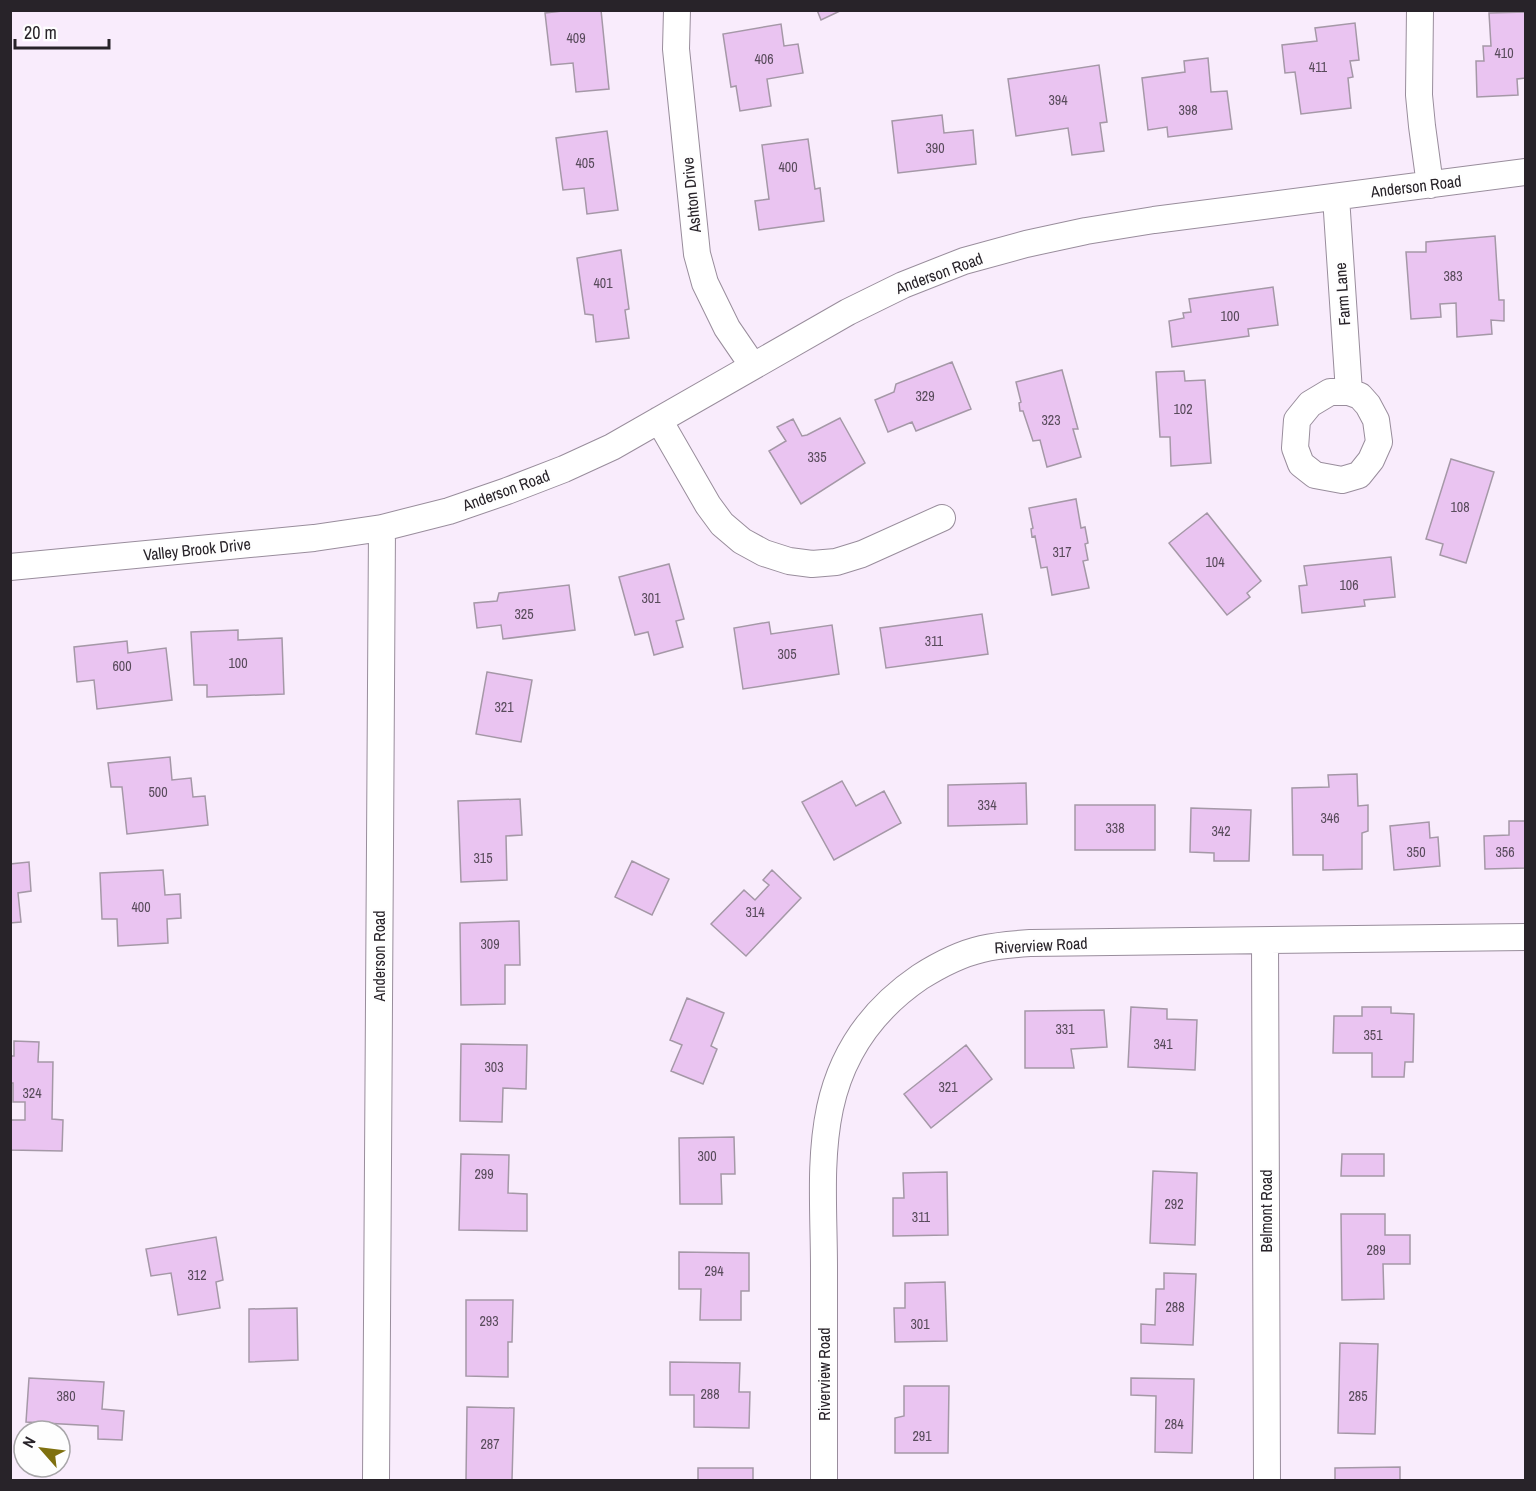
<svg xmlns="http://www.w3.org/2000/svg" width="1536" height="1491" font-family="'Archivo Narrow',sans-serif">
<style>
.building{fill:#eac4f1;stroke:#a598a7;stroke-width:1.5}
.lines{fill:none;stroke-linecap:round;stroke-linejoin:round}
.minor-casing{stroke:#998d9c;stroke-width:28}
.minor{stroke:#fff;stroke-width:26}
.labels{text-anchor:middle;dominant-baseline:central;stroke-width:5;stroke-linejoin:round;paint-order:stroke}
.number-label{font-size:14px;fill:#584b5b}
.street-label{font-size:16px;fill:#282329;stroke:#fefefe}
</style>
<rect width="100%" height="100%" fill="#f9ecfc"/>
<!-- building -->
<path class="building" d="M572,10H601L609,89L576,92L573,63L551,65L545,13Z
M817,10H842L821,20Z
M1526,12V78L1517,79L1518,95L1477,97L1476,61H1484L1483,46H1491L1489,13Z
M1355,23L1359,60L1350,61L1353,77L1348,78L1351,108L1301,114L1295,72L1285,73L1282,45L1317,41L1315,28Z
M781,24L784,46L798,44L803,73L767,79L771,106L740,111L736,86L731,87L723,34Z
M1208,58L1211,92L1227,91L1232,129L1168,137L1167,127L1148,130L1142,78L1185,72L1184,61Z
M1099,65L1107,122L1100,123L1104,151L1072,155L1068,128L1016,136L1008,79Z
M942,115L944,133L973,130L976,164L898,173L892,121Z
M607,131L618,210L587,214L584,188L563,190L556,138Z
M808,139L815,189L820,188L824,221L759,230L755,201L769,199L762,145Z
M1495,236L1499,300H1504V321L1491,320L1492,334L1457,337L1456,303L1440,304L1441,317L1411,319L1406,252H1426V242Z
M621,250L629,309L625,310L629,338L596,342L593,315L585,314L577,258Z
M1273,287L1278,325L1248,329L1249,336L1172,347L1169,321L1184,318L1183,313L1191,312L1189,299Z
M952,362L971,409L916,431L912,422L888,432L875,400L894,392L896,384Z
M1062,370L1078,429H1073L1081,457L1047,467L1040,440L1033,441L1023,411H1020L1019,403L1021,402L1016,382Z
M1184,371L1185,381L1205,380L1211,463L1171,466L1170,437H1160L1156,372Z
M840,418L865,463L801,504L769,451L786,441L777,427L793,419L802,436L807,435Z
M1451,459L1494,472L1466,563L1440,555L1443,544L1426,539Z
M1076,499L1081,528L1085,527L1088,543L1085,544L1088,560L1083,561L1089,588L1052,595L1047,567L1041,568L1035,536L1032,537L1031,529L1033,528L1029,508Z
M1207,513L1261,581L1247,593L1250,597L1227,615L1169,543Z
M1391,557L1395,597L1364,600L1365,606L1302,613L1299,586L1307,585L1304,566Z
M669,564L684,619L676,621L683,647L654,655L648,632L635,635L619,577Z
M569,585L575,630L503,639L501,625L477,628L474,603L497,601L499,593Z
M982,614L988,654L886,668L880,628Z
M769,622L771,634L832,625L839,674L743,689L734,628Z
M238,630V640L282,638L284,694L207,697V685H194L191,632Z
M127,641L128,653L166,648L172,700L97,709L94,680L77,682L74,647Z
M487,672L532,680L521,742L476,734Z
M170,757L172,780L191,778L193,797L205,796L208,825L127,834L122,787H111L108,763Z
M1357,774L1358,806L1368,805V831L1362,833V869L1323,870V855H1293L1292,788L1329,787L1328,775Z
M842,781L856,806L884,791L901,823L834,860L802,802Z
M1026,783L1027,824L948,826V785Z
M520,799L522,835L506,836L507,880L461,882L458,801Z
M1075,805H1155V850H1075Z
M1191,808L1251,810L1249,861H1214V853L1190,852Z
M1509,821H1526V868L1485,869L1484,836L1509,835Z
M1429,822L1430,838L1438,837L1440,866L1394,870L1390,826Z
M632,861L669,879L652,915L615,897Z
M29,862L31,891L18,893L21,922L10,923V864Z
M163,870L165,895L180,894L181,918L167,919L168,943L118,946L117,919H102L100,873Z
M772,870L801,898L746,956L711,924L744,890L755,900L769,885L763,880Z
M519,921L520,965H505V1004L461,1005L460,923Z
M687,998L724,1013L711,1046L717,1049L703,1084L671,1071L682,1045L670,1040Z
M1131,1007L1167,1009V1019L1197,1020L1195,1070L1128,1067Z
M1362,1007H1391V1013L1414,1014L1413,1062H1405L1404,1077H1372V1053H1333L1334,1016H1362Z
M1104,1010L1107,1047L1071,1049L1074,1068H1025V1011Z
M14,1041L39,1042L38,1062H53L52,1119L63,1120L62,1151L10,1150L11,1120H25V1102H13V1083H10V1056H14Z
M461,1044L527,1045L526,1089L503,1088L502,1122L460,1121Z
M966,1045L992,1079L931,1128L904,1094Z
M734,1137L735,1174H721L722,1204H680L679,1138Z
M461,1154L509,1155L508,1193L527,1194V1231L459,1230Z
M1342,1154H1384V1176H1341Z
M1153,1171L1197,1173L1195,1245L1150,1243Z
M947,1172L948,1235L893,1236V1198H904L903,1173Z
M1341,1214H1385V1235H1410V1264H1383L1384,1299L1342,1300Z
M216,1237L223,1280L216,1282L220,1308L178,1315L171,1273L151,1276L146,1249Z
M679,1252L749,1253V1291H741V1320H700L701,1289H679Z
M1164,1273L1196,1274L1193,1345L1141,1343V1324L1155,1325L1156,1289H1164Z
M945,1282L947,1341L895,1342L894,1308H905V1283Z
M466,1300H513L512,1342H508V1377L466,1376Z
M297,1308L298,1360L249,1362V1309Z
M1340,1343L1378,1344L1375,1434L1338,1433Z
M670,1362L740,1363L739,1392H750L749,1428L694,1427V1395H670Z
M29,1378L104,1382L102,1409L124,1411L122,1440L98,1439V1426L26,1422Z
M1131,1378L1194,1379L1192,1453L1155,1452L1156,1396L1131,1395Z
M904,1386H949L948,1453H895V1418L904,1416Z
M467,1407L514,1408L512,1480H466Z
M1400,1467V1480H1335V1468Z
M698,1468H753V1480H698Z"/>
<g class="lines">
<defs>
<path id="minor" d="M677,10L676,49L697,254L705,283L727,328L753,366
M1420,10L1419,95L1422,126L1430,185
M1336,197L1349,392
M1330,392H1349L1360,396L1368,405L1376,420L1379,442L1371,460L1359,475L1342,480L1315,475L1301,464L1295,448L1297,420L1310,404Z
M659,420L708,505L722,524L742,541L764,553L789,561L812,564L836,562L862,554L942,518
M10,567L314,538L382,528L449,511L507,491L564,469L612,447L848,312L903,285L964,261L1026,244L1086,231L1154,220L1526,172
M1265,941L1267,1480
M376,1480L382,528
M824,1480C824,1409 824,1338 824,1267C824,1215 819,1160 830,1108C842,1052 873,1009 920,977C939,965 960,954 982,949C998,945 1015,944 1031,943L1526,937"/>
</defs>
<!-- minor casing -->
<use href="#minor" class="minor-casing"/>
<!-- minor -->
<use href="#minor" class="minor"/>
</g>
<g class="labels">
<!-- number labels -->
<g class="number-label">
<text x="576" y="38">409</text>
<text x="1504" y="53">410</text>
<text x="764" y="59">406</text>
<text x="1318" y="67">411</text>
<text x="1058" y="100">394</text>
<text x="1188" y="110">398</text>
<text x="935" y="148">390</text>
<text x="585" y="163">405</text>
<text x="788" y="167">400</text>
<text x="1453" y="276">383</text>
<text x="603" y="283">401</text>
<text x="1230" y="316">100</text>
<text x="925" y="396">329</text>
<text x="1183" y="409">102</text>
<text x="1051" y="420">323</text>
<text x="817" y="457">335</text>
<text x="1460" y="507">108</text>
<text x="1062" y="552">317</text>
<text x="1215" y="562">104</text>
<text x="1349" y="585">106</text>
<text x="651" y="598">301</text>
<text x="524" y="614">325</text>
<text x="934" y="641">311</text>
<text x="787" y="654">305</text>
<text x="238" y="663">100</text>
<text x="122" y="666">600</text>
<text x="504" y="707">321</text>
<text x="158" y="792">500</text>
<text x="987" y="805">334</text>
<text x="1330" y="818">346</text>
<text x="1115" y="828">338</text>
<text x="1221" y="831">342</text>
<text x="1416" y="852">350</text>
<text x="1505" y="852">356</text>
<text x="483" y="858">315</text>
<text x="141" y="907">400</text>
<text x="755" y="912">314</text>
<text x="490" y="944">309</text>
<text x="1065" y="1029">331</text>
<text x="1373" y="1035">351</text>
<text x="1163" y="1044">341</text>
<text x="494" y="1067">303</text>
<text x="948" y="1087">321</text>
<text x="32" y="1093">324</text>
<text x="707" y="1156">300</text>
<text x="484" y="1174">299</text>
<text x="1174" y="1204">292</text>
<text x="921" y="1217">311</text>
<text x="1376" y="1250">289</text>
<text x="714" y="1271">294</text>
<text x="197" y="1275">312</text>
<text x="1175" y="1307">288</text>
<text x="489" y="1321">293</text>
<text x="920" y="1324">301</text>
<text x="710" y="1394">288</text>
<text x="66" y="1396">380</text>
<text x="1358" y="1396">285</text>
<text x="1174" y="1424">284</text>
<text x="922" y="1436">291</text>
<text x="490" y="1444">287</text>
</g>
<!-- street labels -->
<g class="street-label">
<text transform="translate(1416 186) rotate(-7)">Anderson Road</text>
<text transform="translate(691 195) rotate(-96)">Ashton Drive</text>
<text transform="translate(939 273) rotate(-20)">Anderson Road</text>
<text transform="translate(1342 294) rotate(-94)">Farm Lane</text>
<text transform="translate(506 490) rotate(-20)">Anderson Road</text>
<text transform="translate(197 549) rotate(-6)">Valley Brook Drive</text>
<text transform="translate(1041 945) rotate(-3)">Riverview Road</text>
<text transform="translate(379 956) rotate(-90)">Anderson Road</text>
<text transform="translate(1266 1211) rotate(-90)">Belmont Road</text>
<text transform="translate(824 1374) rotate(-90)">Riverview Road</text>
</g>
</g>
<!-- border -->
<rect width="1536" height="1491" fill="none" stroke="#282329" stroke-width="24"/>
<!-- north arrow -->
<g transform="translate(42 1449) rotate(298)"><circle r="28" fill="#fefefe" stroke="#a8a6a9" stroke-width="1.5"/>
<path d="M0-4.5L10 22L0 15L-10 22Z" fill="#7f700f"/>
<text y="-9" font-size="16" font-weight="bold" text-anchor="middle" fill="#282329">N</text>
</g>
<!-- scale -->
<path d="M15 39v9h94v-9" fill="none" stroke="#282329" stroke-width="3"/>
<text x="24" y="39" font-size="18" fill="#282329" stroke="#fefefe" stroke-width="4.5" paint-order="stroke">20 m</text>
</svg>
